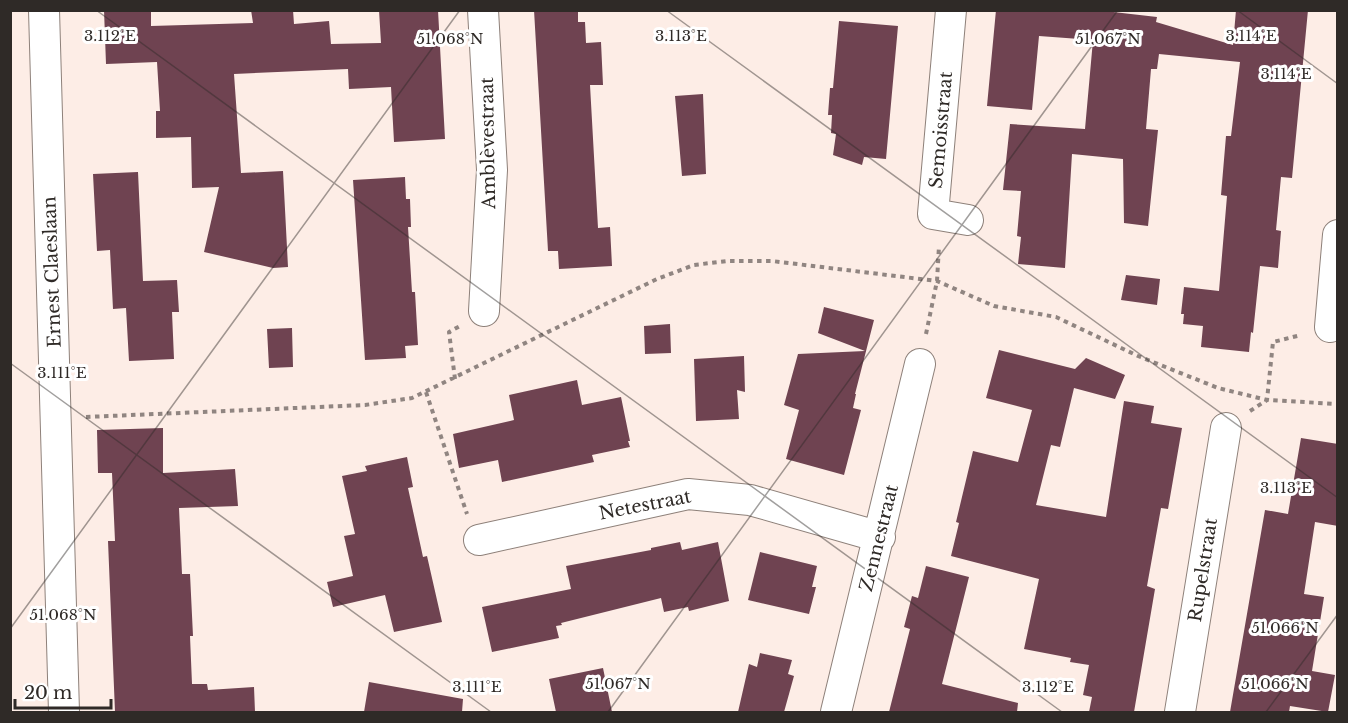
<svg xmlns="http://www.w3.org/2000/svg" width="1348" height="723" font-family="'Libre Baskerville',serif">
<style>
.building{fill:#6f4351}
.lines{fill:none;stroke-linecap:round;stroke-linejoin:round}
.street-casing{stroke:#8e817a;stroke-width:32}
.path{stroke:#908581;stroke-width:4;stroke-dasharray:4.5 4.5;stroke-linecap:butt}
.street{stroke:#fff;stroke-width:30}
.ticks{fill:none;stroke:#2f2a27;stroke-width:1.5;stroke-opacity:0.45}
.labels{text-anchor:middle;dominant-baseline:central;stroke-width:6;stroke-linejoin:round;paint-order:stroke}
.street-label{font-size:18px;fill:#2f2a27;stroke:#fff}
.ticks-label{font-size:15px;text-anchor:middle;fill:#2f2a27;stroke:#fff;stroke-width:6;stroke-linejoin:round;paint-order:stroke}
</style>
<rect width="100%" height="100%" fill="#fdede6"/>
<!-- building -->
<path class="building" d="M104,10H151V26L253,23L251,10H293L294,24L329,21L331,44L381,43L379,10H438L445,139L394,142L391,87L349,89L348,69L234,74L241,173L283,171L288,267L273,268L204,252L219,187L192,188L191,137L156,138V111H160L157,62L106,64Z
M534,10H578V22H585L586,43L601,42L603,85H590L598,228L610,227L612,266L559,269L558,251H548Z
M996,10H1096L1157,17L1156,22L1233,45L1236,10H1308L1292,178L1281,177L1276,230L1281,231L1278,268L1260,266L1253,333L1251,332L1249,352L1201,347L1203,326L1183,324L1184,314H1181L1184,287L1219,291L1227,196L1221,195L1226,136H1231L1240,62L1159,54L1157,69H1151L1146,129L1158,130L1148,226L1124,223L1123,159L1072,154L1065,268L1018,264L1021,237L1017,236L1021,191L1003,190L1010,124L1085,129L1093,40L1039,36L1032,110L987,106Z
M839,21L898,26L886,159L864,157L862,165L833,155L836,134L831,133L832,115H828L830,88H833Z
M703,94L706,174L682,176L675,96Z
M138,172L143,281L177,280L179,312H172L174,359L129,361L126,308L113,309L110,250L97,251L93,174Z
M405,177L406,199H410L411,227H408L412,292H415L418,345L405,346L406,358L365,360L353,180Z
M1126,275L1160,279L1157,305L1121,300Z
M824,307L874,320L855,394H856L853,408L861,410L844,475L786,459L799,410L784,405L798,354L865,351L818,333Z
M670,324L671,353L645,354L644,326Z
M292,328L293,367L269,368L267,329Z
M999,350L1075,369L1086,358L1125,375L1115,399L1074,388L1060,447L1051,445L1036,505L1106,517L1124,401L1154,406L1151,423L1182,428L1168,509L1161,508L1147,586L1155,589L1134,712H1089L1092,697L1083,695L1089,665L1070,662L1071,658L1024,649L1039,579L951,556L959,523L956,522L973,451L1018,462L1032,410L986,398Z
M744,356L745,392L737,390L739,419L696,421L694,359Z
M577,380L582,405L621,397L630,441H628L630,447L592,455L594,462L502,482L498,460L459,468L453,434L514,420L509,395Z
M163,428V473L235,469L238,506L179,508L182,574H190L193,636H190L192,684H207L208,690L254,687L255,712H115L108,541H115L112,473H98L97,430Z
M1301,438L1338,444V526L1315,522L1304,594L1324,597L1312,671L1335,675L1328,712L1290,706L1289,712H1230L1265,510L1288,514Z
M407,457L413,487L408,488L423,557L427,556L442,622L394,632L385,595L333,607L327,582L353,576L344,536L355,534L342,476L367,471L365,466Z
M680,542L682,550L718,542L729,601L689,611L688,607L664,612L661,598L561,623L562,625L556,626L559,638L492,652L482,607L571,589L566,566L651,550V548Z
M760,552L817,566L812,587H816L809,614L748,600Z
M926,566L969,577L942,684L1018,703L1017,712H889L910,629L904,627L912,596L918,598Z
M760,653L792,660L788,674L794,676L784,712H738L749,664L757,667Z
M603,668L612,712H556L549,679Z
M369,682L463,699L462,712H364Z"/>
<g class="lines">
<defs>
<path id="street" d="M44,10L64,712
M483,10L492,170L484,311
M951,10L933,214L968,220
M1330,327L1338,235
M479,540L688,494L750,500L880,537
M836,712L920,364
M1180,712L1226,428"/>
</defs>
<!-- street casing -->
<use href="#street" class="street-casing"/>
<!-- path -->
<path class="path" d="M926,334L937,281L939,246
M455,379L449,332L460,326
M426,392L467,514
M1250,411L1267,400L1273,342L1301,335
M86,417L365,405L412,398L657,279L694,265L727,261H772L937,281L994,306L1056,317L1138,356L1218,388L1267,400L1338,404"/>
<!-- street -->
<use href="#street" class="street"/>
</g>
<!-- ticks -->
<path class="ticks" d="M96,10L1062,712M666,10L1338,498M1237,10L1338,84M10,363L491,712M10,629L460,10M608,712L1118,10M1266,712L1338,614"/>
<g class="labels">
<!-- street labels -->
<g class="street-label">
<text transform="translate(941 130) rotate(-85)">Semoisstraat</text>
<text transform="translate(488 143) rotate(-91)">Amblèvestraat</text>
<text transform="translate(52 272) rotate(-92)">Ernest Claeslaan</text>
<text transform="translate(645 505) rotate(-11)">Netestraat</text>
<text transform="translate(879 538) rotate(-76)">Zennestraat</text>
<text transform="translate(1203 570) rotate(-81)">Rupelstraat</text>
</g>
</g>
<g class="ticks-label">
<text x="1251" y="41">3.114°E</text>
<text x="110" y="41">3.112°E</text>
<text x="681" y="41">3.113°E</text>
<text x="450" y="44">51.068°N</text>
<text x="1108" y="44">51.067°N</text>
<text x="1286" y="79">3.114°E</text>
<text x="62" y="378">3.111°E</text>
<text x="1286" y="493">3.113°E</text>
<text x="63" y="620">51.068°N</text>
<text x="1285" y="633">51.066°N</text>
<text x="618" y="689">51.067°N</text>
<text x="1275" y="689">51.066°N</text>
<text x="477" y="692">3.111°E</text>
<text x="1048" y="692">3.112°E</text>
</g>
<!-- border -->
<rect width="1348" height="723" fill="none" stroke="#2f2a27" stroke-width="24"/>
<!-- scale -->
<path d="M15 699v9h96v-9" fill="none" stroke="#2f2a27" stroke-width="3"/>
<text x="24" y="699" font-size="18" fill="#2f2a27" stroke="#ffffff" stroke-width="4.5" paint-order="stroke">20 m</text>
</svg>
